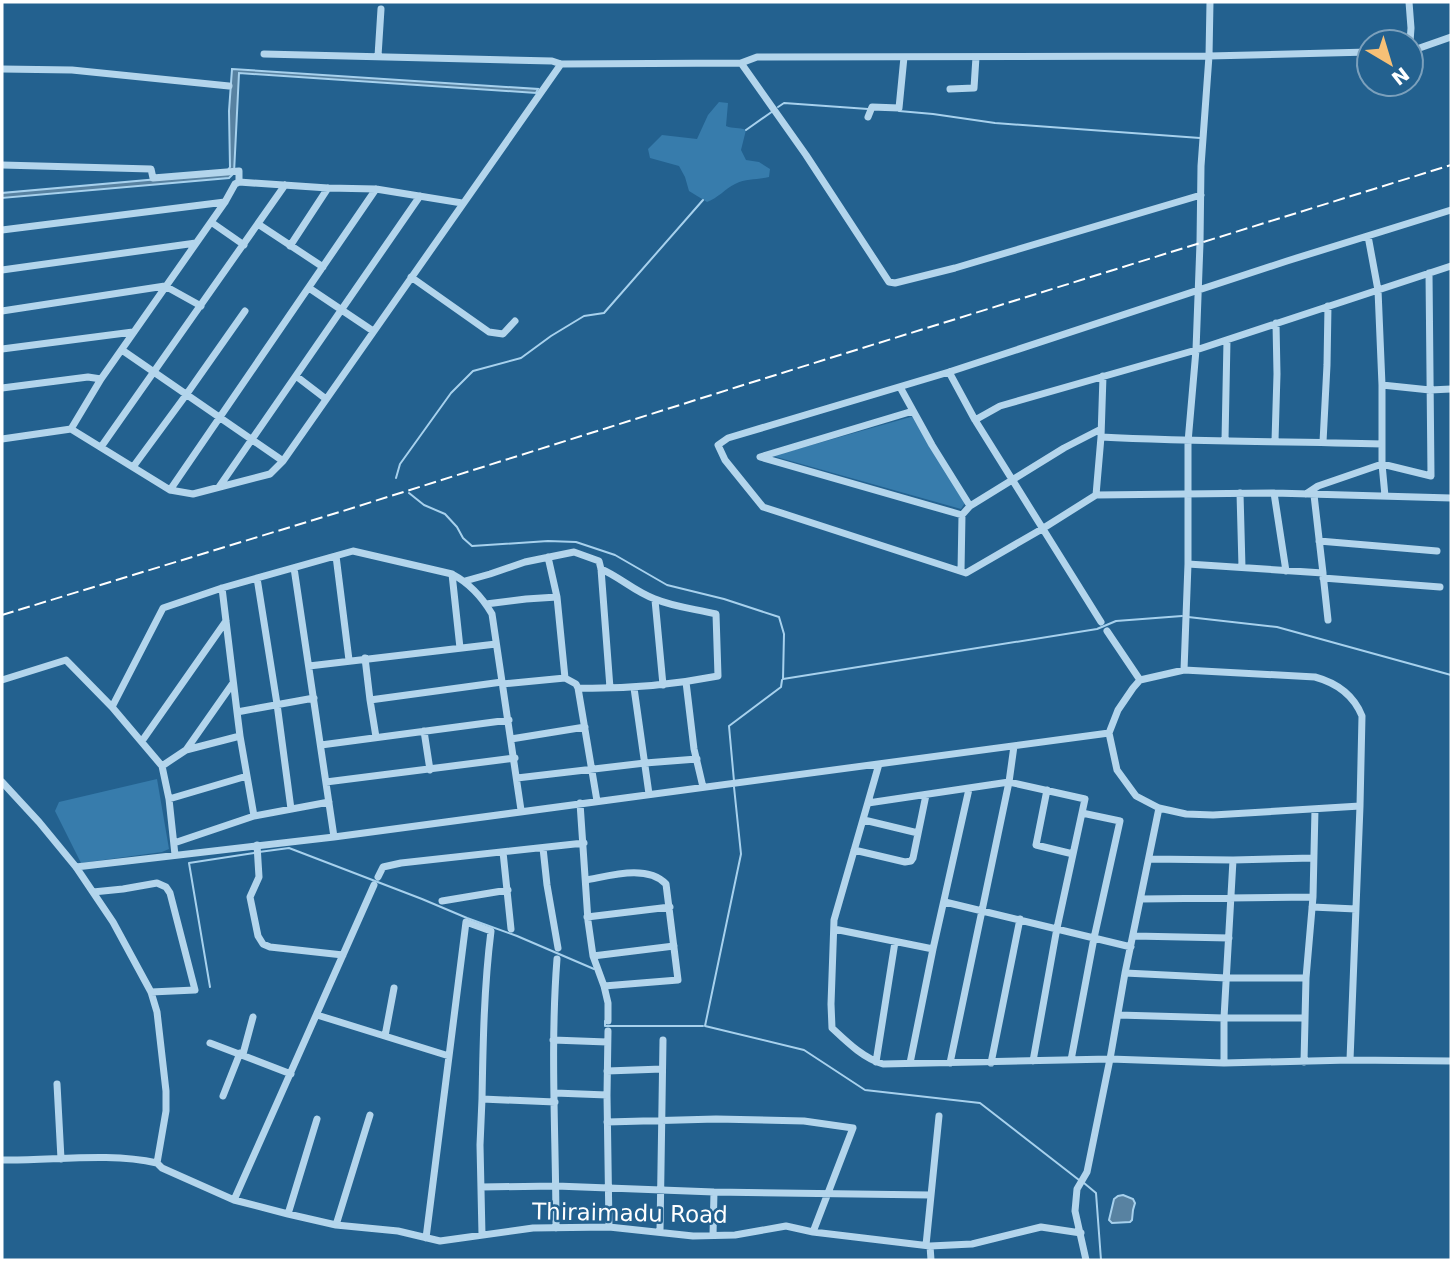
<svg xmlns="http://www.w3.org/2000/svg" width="1453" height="1262" font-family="'DejaVu Sans',sans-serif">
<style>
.green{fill:#377cac}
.water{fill:#5882a1;stroke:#a7d1ed;stroke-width:2}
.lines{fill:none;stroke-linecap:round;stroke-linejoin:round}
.stream{stroke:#a7d1ed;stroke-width:2}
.street{stroke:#b3d5ec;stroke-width:7}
.rail{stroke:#fff;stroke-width:2;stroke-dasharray:12 5;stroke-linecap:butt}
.labels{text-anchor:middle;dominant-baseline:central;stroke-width:5;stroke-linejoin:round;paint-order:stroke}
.street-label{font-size:23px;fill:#fff;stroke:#23618f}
</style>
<rect width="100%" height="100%" fill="#23618f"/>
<!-- green -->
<path class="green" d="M719,102L728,103L726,126C733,129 739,127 746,130L741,150L746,160L759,162L770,169L769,177C757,180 747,178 735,184C725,189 718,198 707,202L689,191L685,177L679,166L650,158L648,149L662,135L697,139L708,115Z
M914,416L965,503L961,509L773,456Z
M157,779L169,849L162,852L81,863L55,811L59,802Z"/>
<!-- water -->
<path class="water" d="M232,69L538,89L536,93L239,73L234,173L229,178L2,198V193L226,173L230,167L229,111Z
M1123,1195L1133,1199L1135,1203L1133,1210L1132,1220L1130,1222L1112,1223L1109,1220L1114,1199L1118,1196Z"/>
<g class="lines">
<!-- stream -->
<path class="stream" d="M778,107L784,103L868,109
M899,111L933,114L995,123L1200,138
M746,130L773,111
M396,478L400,464L451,393L473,371L521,358L551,336L584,316L604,313L703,200
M409,493L424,505L445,514L457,527L463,538L472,546L548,541L576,542L615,555L667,585L724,599L779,617L784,634L783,679L1097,629L1116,621L1182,616
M1188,617L1277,627L1451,675
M734,781L729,726L781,687L782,680
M734,787L741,854L705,1026L804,1050L865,1090L980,1103L1079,1180
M259,852L289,848L422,899L467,918L517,936L594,969
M210,987L189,863L254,853
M605,1021V1026H703
M1084,1183L1096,1193L1101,1260"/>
<!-- street -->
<path class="street" d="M1210,2L1209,56L1369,52
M1409,2L1411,28L1410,42
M1411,51L1451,37
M264,54L552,61L561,64L741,63L757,57L1209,56L1201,166L1200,243L1196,350L1188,442V564L1184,670
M378,56L381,9
M741,63L806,155L889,282L895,283L955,268L1201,195
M2,69L72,70L229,86
M950,89L974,88L976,57
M868,117L872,107L899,108L904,57
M2,165L151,169L153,178L239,171V182
M1451,210L1287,261L949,372L728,438L718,445L725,460L763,507L966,573L1042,529L1096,495L1274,493L1451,498
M211,222L244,245
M258,224L323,267
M2,230L225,202
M1368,236L1378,290L1382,385V464L1385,496
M290,246L328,188
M2,270L196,243
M411,277L489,332L503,334L515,321
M309,288L373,331
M2,311L165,286L201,306
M2,349L133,332
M122,350L283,461
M949,372L975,420L1101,622
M296,376L326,399
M1382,385L1430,390L1451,389
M900,387L932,445L970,506
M2,388L88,377L101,379
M913,411L760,457L962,515L970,506L1064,448L1101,429
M975,420L1000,406L1196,350L1451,266
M71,429L101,379L225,202L235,184L239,182L328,188L376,189L462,203
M1101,437C1195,442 1289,441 1382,444
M2,439L71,429L170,490L193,494L270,474L283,461L561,64
M1225,440L1227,340
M1275,441L1277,374L1276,323
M1323,442L1327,365L1328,306
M101,447L285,185
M133,467L186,395L245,311
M219,487L420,196
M170,490L376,189
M1240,493L1242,567
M1274,493L1286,571
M1306,494L1318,486L1382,464L1431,476L1429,273
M1096,495L1101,437L1103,376
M1319,541L1437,551
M336,556L349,660
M548,557L557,597L565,678
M1188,564L1323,573L1314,495
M294,568L334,837
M961,571L962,515
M452,574L460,648
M1323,574L1328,620
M257,578L277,704L291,809
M1323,578L1440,587
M465,581L490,574L525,562L574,552L599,561L601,569L610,688
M222,588L237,712L314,698
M655,600L663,685
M486,604L526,599L557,597
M1107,631L1140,680
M365,658L370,700L376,737
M309,666L496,644
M1184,670L1315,677C1337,683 1354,696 1362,716L1360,806L1213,815L1186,814L1159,808L1136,796L1117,770L1109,733L1118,710L1133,688L1140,680Z
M2,680L66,660L112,707L162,766L169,799L175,855
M686,682L694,749L703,787
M502,684L565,678L576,684L578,688L597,801
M578,688C626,689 672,685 718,676L716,614C696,609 674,607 655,599C635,592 620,577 601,569
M634,688L649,794
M370,700L502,682
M112,707L163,608L222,588L353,551L452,574C469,583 482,597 492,614L521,810
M424,731L430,770
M511,739L585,727
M142,741L226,621
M321,745L509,720
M186,750L233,683
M879,764L834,920L831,1004L832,1028C847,1042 863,1058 883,1064L1110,1059L1224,1063L1350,1060L1451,1061
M162,766L186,750L240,736L237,712
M247,776L254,816
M517,778L645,763L697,759
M2,782L39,822L76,867L113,922L151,992L157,1012L166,1091V1111L157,1163L162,1168L234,1200L288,1214L336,1225L398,1231L440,1241L533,1228L609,1227L693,1236L735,1235L786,1226L813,1232L930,1246L972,1244L1041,1227L1081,1233
M326,782L515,758
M1047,790L1036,845L1073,854
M169,799L247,776L240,736
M580,803L588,921L593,956L604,986L608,1003V1021
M868,803L1009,782L1085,799L1057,928L1033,1061
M864,820L918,833
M174,843L254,816L329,802
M257,845L259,877L250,897L258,936L263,944L270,947L343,955
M543,848L547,885L558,948
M854,850L905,862L911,861L913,858L926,795
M503,852L511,929
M1149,859L1233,860L1313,858
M76,867L334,837L1109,733
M378,877L383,867L401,863L584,843
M586,880C609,876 647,864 666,884L678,980L604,986
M93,892L123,889L157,883L166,887L170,893L195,990L151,992
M1141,899L1313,897
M442,901L508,890
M945,902L1131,947
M1312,907L1356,909
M587,917L670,907
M834,929L933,949
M1134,936L1229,938
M593,956L674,946
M1125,973L1226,978H1306
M317,1015L449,1056
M1118,1015L1224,1018H1305
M608,1031L607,1095L609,1227
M385,1036L394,988
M553,1040L607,1042
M210,1043L291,1074
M243,1054L253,1017
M1071,1060L1094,938L1120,821L1082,813
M1350,1060L1360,806
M876,1062L895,942
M1304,1062L1306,978L1313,897L1315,809
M910,1063L933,949L969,789
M950,1063L1009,782L1014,746
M991,1063L1020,919
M1224,1063V1018L1233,860
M607,1071L662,1069
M57,1084L61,1159
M555,1093L607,1095
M223,1096L240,1053
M607,1122L716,1119L804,1121L853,1128L813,1232
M2,1160C52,1161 108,1152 157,1163
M481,1187L556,1186L714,1192L930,1195
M234,1200L374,885
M288,1214L317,1119
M336,1225L370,1115
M556,1228C556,1139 550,1048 557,959
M660,1231L663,1040
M482,1235L480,1145L482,1099L555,1102
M713,1235L714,1192
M426,1238L466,922L491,931C484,987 483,1043 482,1099
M926,1245L939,1116
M930,1246L931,1260
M1086,1260L1075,1211L1077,1189L1087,1172L1110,1059L1125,973L1159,808"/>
<!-- rail -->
<path class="rail" d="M2,615L343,511L737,387L1451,165"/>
</g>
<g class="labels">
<!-- street labels -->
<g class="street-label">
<text transform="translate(630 1213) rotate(1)">Thiraimadu Road</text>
</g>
</g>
<!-- border -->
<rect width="1453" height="1262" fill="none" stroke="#ffffff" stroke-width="7"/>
<!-- north arrow -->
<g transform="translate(1390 63) rotate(142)"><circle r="33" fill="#23618f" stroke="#7ba0bc" stroke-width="2"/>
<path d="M0-5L12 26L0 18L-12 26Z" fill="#f7c076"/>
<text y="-10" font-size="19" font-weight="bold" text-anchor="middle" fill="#ffffff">N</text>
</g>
</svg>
